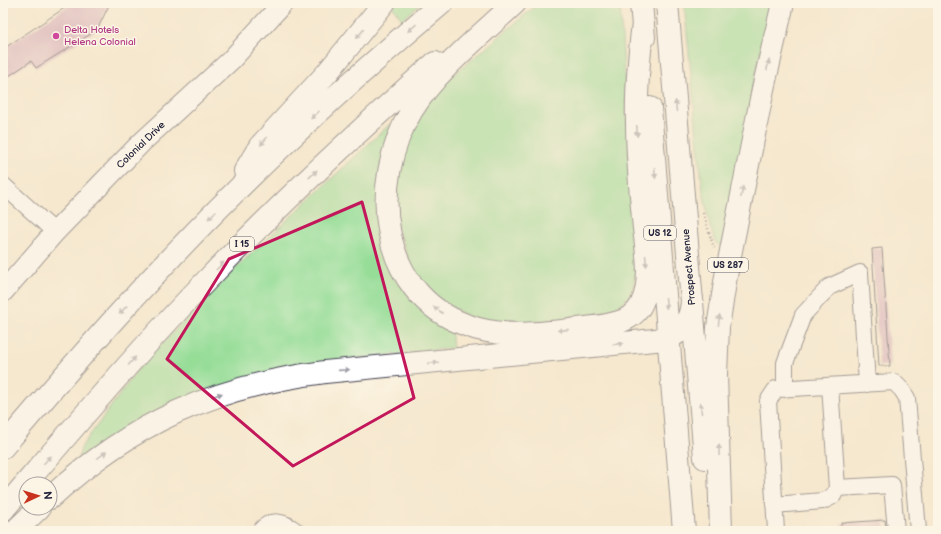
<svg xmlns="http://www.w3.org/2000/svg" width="941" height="534" font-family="'Balsamiq Sans',sans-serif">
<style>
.green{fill:#96dd98;stroke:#5c806a}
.building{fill:#ca99b3}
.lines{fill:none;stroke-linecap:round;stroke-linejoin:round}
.minor-casing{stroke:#424051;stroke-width:18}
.major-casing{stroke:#424051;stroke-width:22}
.highway-casing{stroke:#424051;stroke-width:24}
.path{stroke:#424051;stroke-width:2.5;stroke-dasharray:1 3;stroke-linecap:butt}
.minor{stroke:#fff;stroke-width:16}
.major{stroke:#fff;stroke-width:20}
.highway{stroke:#fff;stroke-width:22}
.oneway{fill:#9c9ca7}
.marked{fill:none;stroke:#c2185b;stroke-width:3;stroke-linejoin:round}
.hotel-dot{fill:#d1479c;stroke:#fcf5e5;stroke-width:1.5}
.labels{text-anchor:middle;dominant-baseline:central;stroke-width:3;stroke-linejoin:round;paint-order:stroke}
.shield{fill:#fcf5e5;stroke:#63616e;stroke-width:1}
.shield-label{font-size:9px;font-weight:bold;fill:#22223b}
.hotel-label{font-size:10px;fill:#b23c85;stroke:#fcf5e5;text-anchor:start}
.street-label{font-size:10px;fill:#22223b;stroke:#fcf5e5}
</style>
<rect width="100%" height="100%" fill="#fcf5e5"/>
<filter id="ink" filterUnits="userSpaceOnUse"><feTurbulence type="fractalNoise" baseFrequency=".025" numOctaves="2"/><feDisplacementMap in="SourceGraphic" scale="8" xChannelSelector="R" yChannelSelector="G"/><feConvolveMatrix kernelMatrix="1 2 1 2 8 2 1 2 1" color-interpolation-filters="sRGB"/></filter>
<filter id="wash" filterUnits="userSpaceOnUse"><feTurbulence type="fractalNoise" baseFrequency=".012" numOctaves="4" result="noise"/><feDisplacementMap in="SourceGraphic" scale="16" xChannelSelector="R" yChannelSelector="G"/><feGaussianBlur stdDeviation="0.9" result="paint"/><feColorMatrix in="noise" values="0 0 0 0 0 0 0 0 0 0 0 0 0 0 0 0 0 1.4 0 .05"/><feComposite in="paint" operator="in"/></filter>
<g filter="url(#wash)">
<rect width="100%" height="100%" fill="#f5e8ce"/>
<!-- green -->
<path class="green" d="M396,3H422L402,20L393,7Z
M539,3H620L636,271L632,292L623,303L606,312L527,323L493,322L471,318L441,301L416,279L396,224L398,181L406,139L437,89Z
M684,3H773L760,53L724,248L716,243L710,227L702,186Z
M390,124L394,129L380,223L451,326L453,348L353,359L104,442L78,458L82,446L141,365L238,266Z"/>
<g id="blocks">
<!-- building -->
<path class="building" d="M72,3H110L97,30L36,68L31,61L3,80V49Z
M882,248L890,366H879L872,249Z
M885,520L886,531H841V523Z"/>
</g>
</g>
<g filter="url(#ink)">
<use href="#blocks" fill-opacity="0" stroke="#424051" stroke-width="1"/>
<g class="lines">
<defs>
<path id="minor" d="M3,185L55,232
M785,389V363L803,315L829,287L860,273L867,384
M837,488L892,485L896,531
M774,505L823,501L833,496L837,488L830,386
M260,531C271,518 284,521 296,531
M776,531L768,401L776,389L894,382L902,390L907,398L918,531"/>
<path id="major" d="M3,292L55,232L141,143L231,60L283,3"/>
<path id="highway" d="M515,3C480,36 438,69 412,110C368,182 378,293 466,325C501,339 542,333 578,329C599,326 630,326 641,305C654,280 645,245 643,218C640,187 637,155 637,123C636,89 639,56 643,23
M641,3L644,38
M667,3L705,458
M650,108L684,531
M245,171L260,146L327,73L384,3
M3,447C77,360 152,274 233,194C300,127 370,64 442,3
M50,498C132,422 216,386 325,372L665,339C684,334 692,316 692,298
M3,510C69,433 135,354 206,281C279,205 356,133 435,63
M15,531L39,508
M721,531L716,374L718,327L726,276L763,89L783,3"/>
</defs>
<!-- minor casing -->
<use href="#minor" class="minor-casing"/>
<!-- major casing -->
<use href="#major" class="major-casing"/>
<!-- highway casing -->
<use href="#highway" class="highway-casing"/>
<!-- path -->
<path class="path" d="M703,213L714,248"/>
<!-- minor -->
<use href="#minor" class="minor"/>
<!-- major -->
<use href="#major" class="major"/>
<!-- highway -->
<use href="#highway" class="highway"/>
</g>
<!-- one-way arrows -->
<defs><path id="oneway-solid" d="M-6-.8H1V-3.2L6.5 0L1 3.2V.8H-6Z"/></defs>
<g class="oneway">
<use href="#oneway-solid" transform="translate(412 28) rotate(139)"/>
<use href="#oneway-solid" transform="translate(360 34) rotate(129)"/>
<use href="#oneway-solid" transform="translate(768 65) rotate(-77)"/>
<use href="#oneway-solid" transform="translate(676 106) rotate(-95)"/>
<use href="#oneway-solid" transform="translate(315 115) rotate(137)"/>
<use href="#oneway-solid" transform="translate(637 131) rotate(88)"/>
<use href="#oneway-solid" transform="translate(264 141) rotate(130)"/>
<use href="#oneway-solid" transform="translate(655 173) rotate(85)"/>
<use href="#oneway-solid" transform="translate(313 174) rotate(-43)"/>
<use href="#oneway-solid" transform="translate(742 192) rotate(-79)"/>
<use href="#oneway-solid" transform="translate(212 215) rotate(134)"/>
<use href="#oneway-solid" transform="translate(646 261) rotate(85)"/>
<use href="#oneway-solid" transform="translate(220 266) rotate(-46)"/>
<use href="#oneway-solid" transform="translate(666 303) rotate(85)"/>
<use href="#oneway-solid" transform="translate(123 310) rotate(133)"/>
<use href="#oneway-solid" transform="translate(438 310) rotate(-144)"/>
<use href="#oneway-solid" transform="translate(719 320) rotate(-83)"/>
<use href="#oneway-solid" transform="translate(563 330) rotate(175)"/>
<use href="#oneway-solid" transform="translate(618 344) rotate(-6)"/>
<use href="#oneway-solid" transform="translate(132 361) rotate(-49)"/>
<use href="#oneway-solid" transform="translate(433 363) rotate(-6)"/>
<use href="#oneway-solid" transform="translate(344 370) rotate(-4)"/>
<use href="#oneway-solid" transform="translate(217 395) rotate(-19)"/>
<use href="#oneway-solid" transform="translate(701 408) rotate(-95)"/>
<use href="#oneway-solid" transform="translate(719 450) rotate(-92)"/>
<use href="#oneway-solid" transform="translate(102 455) rotate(-36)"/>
<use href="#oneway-solid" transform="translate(47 460) rotate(-49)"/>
</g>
</g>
<!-- marked area -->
<path d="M0 0H941V534H0ZM362,202L414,398L293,466L167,359L229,259Z" fill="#f5e8ce" fill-opacity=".55" fill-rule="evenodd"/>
<path class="marked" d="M362,202L414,398L293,466L167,359L229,259Z"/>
<!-- markers -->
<circle class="hotel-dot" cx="56" cy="36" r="4"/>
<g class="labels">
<!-- shield labels -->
<g class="shield">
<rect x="644" y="226" width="32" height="14" rx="3"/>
<rect x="230" y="237" width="24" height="14" rx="3"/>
<rect x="708" y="258" width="40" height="14" rx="3"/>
</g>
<g class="shield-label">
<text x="660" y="233">US 12</text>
<text x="242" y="244">I 15</text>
<text x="728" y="265">US 287</text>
</g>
<!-- hotel labels -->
<g class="hotel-label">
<text x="64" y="30">Delta Hotels<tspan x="64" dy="12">Helena Colonial</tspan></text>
</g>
<!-- street labels -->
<g class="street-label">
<text transform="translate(141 145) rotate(-44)">Colonial Drive</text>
<text transform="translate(689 267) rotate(-95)">Prospect Avenue</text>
</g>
</g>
<!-- margin -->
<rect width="941" height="534" fill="none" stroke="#fcf5e5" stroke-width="16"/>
<!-- north arrow -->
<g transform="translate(38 496) rotate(86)"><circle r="19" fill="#fcf5e5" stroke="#a5a1a1"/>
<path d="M0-3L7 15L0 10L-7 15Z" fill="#c8321e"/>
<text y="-6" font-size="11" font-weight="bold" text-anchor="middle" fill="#22223b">N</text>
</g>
</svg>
